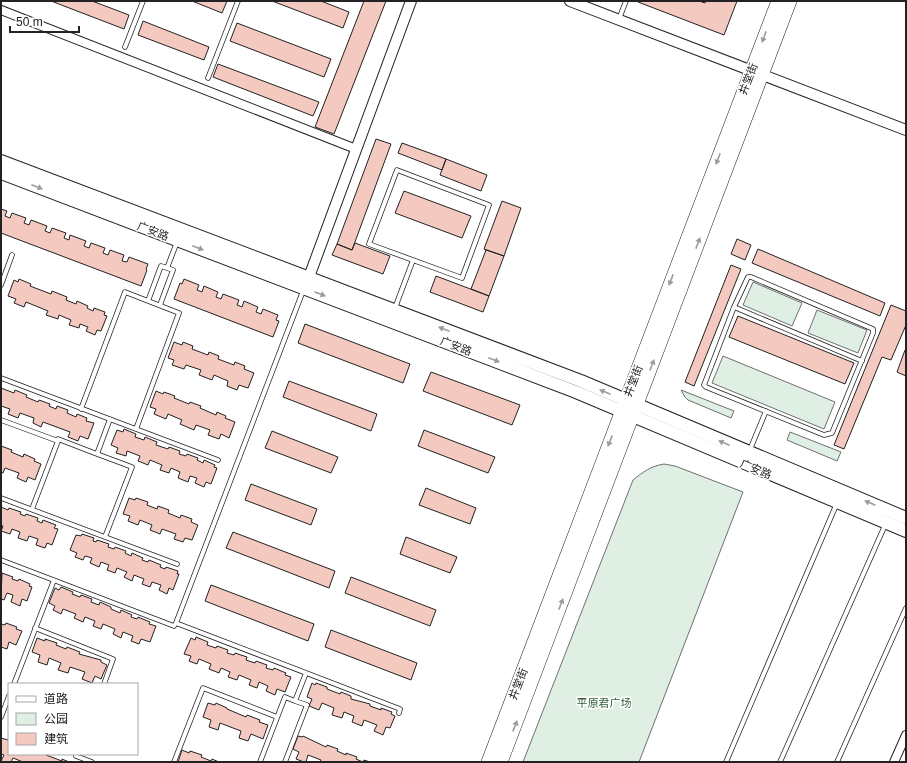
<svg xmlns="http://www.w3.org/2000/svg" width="907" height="763" font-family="Arial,'Noto Sans SC',sans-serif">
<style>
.green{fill:#e0efe3;stroke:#6f6f6f}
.building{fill:#f3c9c0;stroke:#222}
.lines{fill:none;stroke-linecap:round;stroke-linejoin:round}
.service-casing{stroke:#222;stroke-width:5.5}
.minor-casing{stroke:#222;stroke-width:10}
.tertiary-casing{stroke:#222;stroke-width:12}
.secondary-casing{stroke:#222;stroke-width:14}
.primary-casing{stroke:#222;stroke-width:14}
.service{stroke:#fff;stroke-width:4}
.minor{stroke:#fff;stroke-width:8}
.tertiary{stroke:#fff;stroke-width:10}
.secondary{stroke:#fff;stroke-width:12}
.primary{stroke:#fff;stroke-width:13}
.oneway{fill:#9c9c9c}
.labels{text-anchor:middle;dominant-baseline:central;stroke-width:3;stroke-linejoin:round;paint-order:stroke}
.street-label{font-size:11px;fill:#222;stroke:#fff}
.park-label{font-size:11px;fill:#2f5e38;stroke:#fff}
</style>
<rect width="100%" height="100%" fill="#fff"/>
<!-- green -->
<path class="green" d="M753,282L802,303L792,326L743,305Z
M817,310L867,330L858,353L808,333Z
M723,356L835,402L824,429L712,383Z
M681,390L734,411L731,418L688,400L685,397Z
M790,432L841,452L837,461L787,440Z
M664,464L675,466L743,492L639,762H523L633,480C643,472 651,466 664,464Z"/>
<!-- building -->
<path class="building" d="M51,1H92L129,15L124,29Z
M192,1H227L222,13Z
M272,1H321L349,12L343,28Z
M364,1H386L334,134L315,127Z
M639,1H699L705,3L706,1H737L724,35L638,2Z
M143,21L209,47L204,60L138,35Z
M237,23L331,59L324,77L230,41Z
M218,64L319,102L313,116L213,77Z
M376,139L391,144L352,250L337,244Z
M402,143L446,159L442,170L398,153Z
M446,159L487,175L481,191L440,175Z
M404,191L471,216L462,238L395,213Z
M502,201L521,208L504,256L484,249Z
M1,209L7,211L5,216L10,218L12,213L26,218L24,223L29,225L31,220L47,226L45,231L50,233L52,228L66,233L64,238L69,240L70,235L86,241L84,246L89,248L91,243L105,248L103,253L108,255L110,250L124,255L122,261L127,262L129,257L148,264L146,269L147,270L141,286L1,233Z
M737,239L751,245L745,260L731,254Z
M355,243L390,256L383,274L332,255L337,244L352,250Z
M758,249L885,303L880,316L752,263Z
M486,250L504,256L489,296L471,289Z
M731,265L741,269L694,386L685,382Z
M436,276L489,296L483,312L430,292Z
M19,279L31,284L30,286L51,294L52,291L67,297L66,300L76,304L77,301L88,306L87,308L93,311L94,308L105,312L104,315L107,316L101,331L97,330L95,335L86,331L88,327L80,324L79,328L69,325L71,320L59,315L58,319L46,315L48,311L26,302L24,307L14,303L16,299L8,296L14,280L18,282Z
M184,279L199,285L197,290L202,292L204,286L218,292L216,297L221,299L223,294L239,300L237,305L242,307L244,301L258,307L256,312L261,314L263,309L278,315L276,320L279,321L273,337L174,299L180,283L182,284Z
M891,305L906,311V325L891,360L882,357L844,449L834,445Z
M738,316L854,363L845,384L729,337Z
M305,324L410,364L403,383L298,343Z
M174,342L182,345L183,342L193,346L192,349L208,355L209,352L219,356L218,359L234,365L235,362L245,366L244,369L254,373L248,388L239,385L237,390L227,386L228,381L214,375L212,380L199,375L201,370L186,365L184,369L172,365L174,360L168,358Z
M905,350L906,351V376L897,372Z
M431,372L520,405L512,425L423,391Z
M289,381L377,414L371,431L283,397Z
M1,388L14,393L15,390L27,395L26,397L38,402L39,400L50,404L49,406L56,409L57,406L68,410L67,413L76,417L77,414L87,418L86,421L94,423L88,439L80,436L78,441L68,437L70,432L43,422L41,427L33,423L34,418L20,413L18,418L8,414L10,409L1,406Z
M156,391L163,394L164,392L175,396L174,398L189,404L190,402L201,406L200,408L216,415L217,412L226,416L225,418L235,422L229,438L221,434L219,439L208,435L210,430L196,425L194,430L180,424L182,420L168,414L166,419L154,414L156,409L150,407Z
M124,429L136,434L135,437L144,440L145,437L157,442L156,445L168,449L169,447L180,451L179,454L186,456L187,454L198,458L197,460L203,463L204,460L215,465L214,467L217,468L211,484L206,482L204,487L195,483L197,478L190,476L188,482L178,478L180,472L171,468L169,473L160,470L162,465L150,460L148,465L138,461L140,456L127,451L126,456L116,453L118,448L111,445L117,430L123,432Z
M424,430L495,457L488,473L418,446Z
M272,431L338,457L331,473L265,448Z
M1,446L12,450L11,452L23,457L24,454L35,459L34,461L41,464L35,480L28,477L26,482L17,478L19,473L5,468L3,473L1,472Z
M251,484L317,509L311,525L245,500Z
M426,488L476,508L470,524L419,505Z
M129,498L135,500L136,498L148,502L147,505L157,509L158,506L169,510L168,513L180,518L181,515L192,519L191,522L198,525L192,540L185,538L183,542L174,539L176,534L162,529L160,534L150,530L152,525L140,520L138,525L128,521L130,516L123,514Z
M1,504L2,505L1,507L8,510L9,508L21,512L20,514L25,516L26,514L38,518L37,521L42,523L43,520L56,525L54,528L58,529L52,545L47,543L45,548L36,545L38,539L29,536L27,541L18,538L20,532L12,529L10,534L1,531L3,526L1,525Z
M233,532L335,571L329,588L226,548Z
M82,534L94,538L93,541L96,542L97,540L109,544L108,547L114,549L115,547L126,551L125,553L131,556L132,553L143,558L142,560L148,562L149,560L161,565L160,567L165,569L166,567L178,571L177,574H179L173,590L169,588L167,594L159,590L161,585L152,582L150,587L142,584L144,579L134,575L132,581L124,577L127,572L117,568L115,573L107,570L109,565L101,562L99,567L90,563L92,558L85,556L83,560L75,557L77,553L70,550L76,535L81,536Z
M406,537L457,557L450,573L400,554Z
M2,573L13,577L12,579L18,581L19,579L30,584L29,586L32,587L27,601L22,599L20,606L11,602L13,595L7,593L4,600L1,599Z
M351,577L436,610L430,626L345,593Z
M211,585L314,624L308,641L205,601Z
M61,587L73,592L72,594L80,597L81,595L92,599L91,602L99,605L100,602L111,607V609L120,613L121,610L132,615L131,617L137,619L138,617L150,622L149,624L156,626L150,642L141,639L139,644L131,641L133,636L123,632L121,638L113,634L115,629L103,624L101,629L93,626L95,621L85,617L83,622L74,618L76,614L63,609L61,614L53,610L55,606L49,603L55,588L59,590Z
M6,623L17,627L16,629L22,631L16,645L9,642L7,649L1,647V624L5,625Z
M331,630L417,663L411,680L325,647Z
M196,637L208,642L207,645L216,648L217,646L228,650L227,653L234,655L235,653L247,657L246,660L255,663L256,661L267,665L266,668L273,670L274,668L286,673L285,675L291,677L285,692L277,689L275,695L266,691L268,686L259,682L257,688L249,685L251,680L239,675L237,680L228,677L230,672L221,668L219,673L209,669L211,664L199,659L197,664L189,661L191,656L184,654L191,638L195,640Z
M37,638L45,641V639L57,643L56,645L66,649L67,647L80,652L79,654L101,660V662L107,665L101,679L95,676L92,683L82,679L85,672L70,667L68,673L58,670L61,663L49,658L47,665L38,662L40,655L32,652Z
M312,683L315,685L316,683L327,687V689L340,694L341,692L351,696V699L370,704V706L381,710V708L392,712L391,714L395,716L390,728L386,727L383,735L374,731L377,725L364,720L362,726L352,722L354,716L344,712L342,718L332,715L334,708L322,703L319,710L309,706L312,699L307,697Z
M208,703L215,705L216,703L227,708V709L246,717L247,715L260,720L259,722L268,725L263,739L251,734L248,741L239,738L241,731L220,723L218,730L209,727L211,720L203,717Z
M298,736L302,737L303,736L326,747L327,745L338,749L337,751L346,755V753L357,757L356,759L363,762L364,760L370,762H320L321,760L308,755L306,762H304L296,759L299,752L293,749Z
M1,738L8,740L9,739V754H47L46,755L62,761V759L69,762H23L13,758L11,762H2L1,761L4,755L1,754Z
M182,750L189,753L190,751L202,755L201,757L211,761L212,759L219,762H178Z"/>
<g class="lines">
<defs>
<path id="service" d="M619,19L626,1
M125,47L143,1
M208,78L238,1
M397,170L489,205L462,278L369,244Z
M167,268L177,242
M748,277H751L873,329V333L832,433L824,435L706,387L704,385L734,307Z
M1,285L12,255
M148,301L161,266L173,270L160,305
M734,307L862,361
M395,308L413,260
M1,378L218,460
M81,409L125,292L179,313L136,429
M1,420L58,441V439L97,454L110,419
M749,452L766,411
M97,454L132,467L105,537
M1,498L177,564
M32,509L58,441
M1,560L174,626L176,623L400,709L399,713
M176,623L303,291
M35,628L113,659L104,684
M14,684L54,580
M1,717L9,696
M77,754L76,756L92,762
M174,762L203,688L277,717
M260,762L285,697L295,701L306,673
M285,762L307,705L295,701
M726,762L837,503
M780,762L886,523
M837,762L906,608"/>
<path id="minor" d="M1,10L356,149
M894,762L906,735"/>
<path id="tertiary" d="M570,1L906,130
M309,277L411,1"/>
<path id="secondary" d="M1,161L581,381L906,518
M1,173L576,392L906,531"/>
<path id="primary" d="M488,762L778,1
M501,762L790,1"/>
</defs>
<!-- service casing -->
<use href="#service" class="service-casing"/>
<!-- minor casing -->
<use href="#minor" class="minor-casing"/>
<!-- tertiary casing -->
<use href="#tertiary" class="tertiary-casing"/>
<!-- secondary casing -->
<use href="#secondary" class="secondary-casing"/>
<!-- primary casing -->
<use href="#primary" class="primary-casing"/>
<!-- service -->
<use href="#service" class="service"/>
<!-- minor -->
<use href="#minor" class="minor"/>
<!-- tertiary -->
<use href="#tertiary" class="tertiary"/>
<!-- secondary -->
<use href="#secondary" class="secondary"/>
<!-- primary -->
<use href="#primary" class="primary"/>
</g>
<!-- one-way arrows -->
<defs><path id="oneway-solid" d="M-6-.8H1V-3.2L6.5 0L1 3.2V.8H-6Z"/></defs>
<g class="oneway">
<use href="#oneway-solid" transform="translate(764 37) rotate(111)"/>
<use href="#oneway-solid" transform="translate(718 159) rotate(111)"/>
<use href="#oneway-solid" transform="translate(37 187) rotate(21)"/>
<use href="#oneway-solid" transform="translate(698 243) rotate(-69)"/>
<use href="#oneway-solid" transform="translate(198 248) rotate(21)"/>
<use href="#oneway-solid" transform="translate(671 280) rotate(111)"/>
<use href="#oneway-solid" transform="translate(320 294) rotate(21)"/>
<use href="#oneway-solid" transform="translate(444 329) rotate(-159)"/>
<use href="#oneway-solid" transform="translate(494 360) rotate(21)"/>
<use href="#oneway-solid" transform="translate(652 365) rotate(-69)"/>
<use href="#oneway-solid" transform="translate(605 392) rotate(-157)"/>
<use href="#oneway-solid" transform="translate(610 441) rotate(111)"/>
<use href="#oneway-solid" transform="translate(724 443) rotate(-157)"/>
<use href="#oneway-solid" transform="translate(870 503) rotate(-157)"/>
<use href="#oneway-solid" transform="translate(561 604) rotate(-69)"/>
<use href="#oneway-solid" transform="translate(515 726) rotate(-69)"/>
</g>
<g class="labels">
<!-- street labels -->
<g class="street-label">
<text transform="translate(748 79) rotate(-69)">井堂街</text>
<text transform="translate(153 231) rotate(21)">广安路</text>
<text transform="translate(456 346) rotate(21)">广安路</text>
<text transform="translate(633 381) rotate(-69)">井堂街</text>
<text transform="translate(756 469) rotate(23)">广安路</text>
<text transform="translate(518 684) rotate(-69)">井堂街</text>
</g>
<!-- park labels -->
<g class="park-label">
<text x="604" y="703">平原君广场</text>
</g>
</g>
<!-- border -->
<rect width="907" height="763" fill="none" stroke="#222222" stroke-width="4"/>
<!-- legend -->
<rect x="8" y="683" width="130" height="72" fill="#ffffff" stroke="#a7a7a7"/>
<rect x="16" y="696" width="20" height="6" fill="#ffffff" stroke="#a7a7a7"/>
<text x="44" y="703" font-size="12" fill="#222222">道路</text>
<rect x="16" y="713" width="20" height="12" fill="#e0efe3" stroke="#a7a7a7"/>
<text x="44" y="723" font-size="12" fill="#222222">公园</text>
<rect x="16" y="733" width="20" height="12" fill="#f3c9c0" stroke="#a7a7a7"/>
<text x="44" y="743" font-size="12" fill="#222222">建筑</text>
<!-- scale -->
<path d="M10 26v6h69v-6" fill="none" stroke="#222222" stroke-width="2"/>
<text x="16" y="26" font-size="12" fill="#222222" stroke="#ffffff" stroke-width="3" paint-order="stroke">50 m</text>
</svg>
